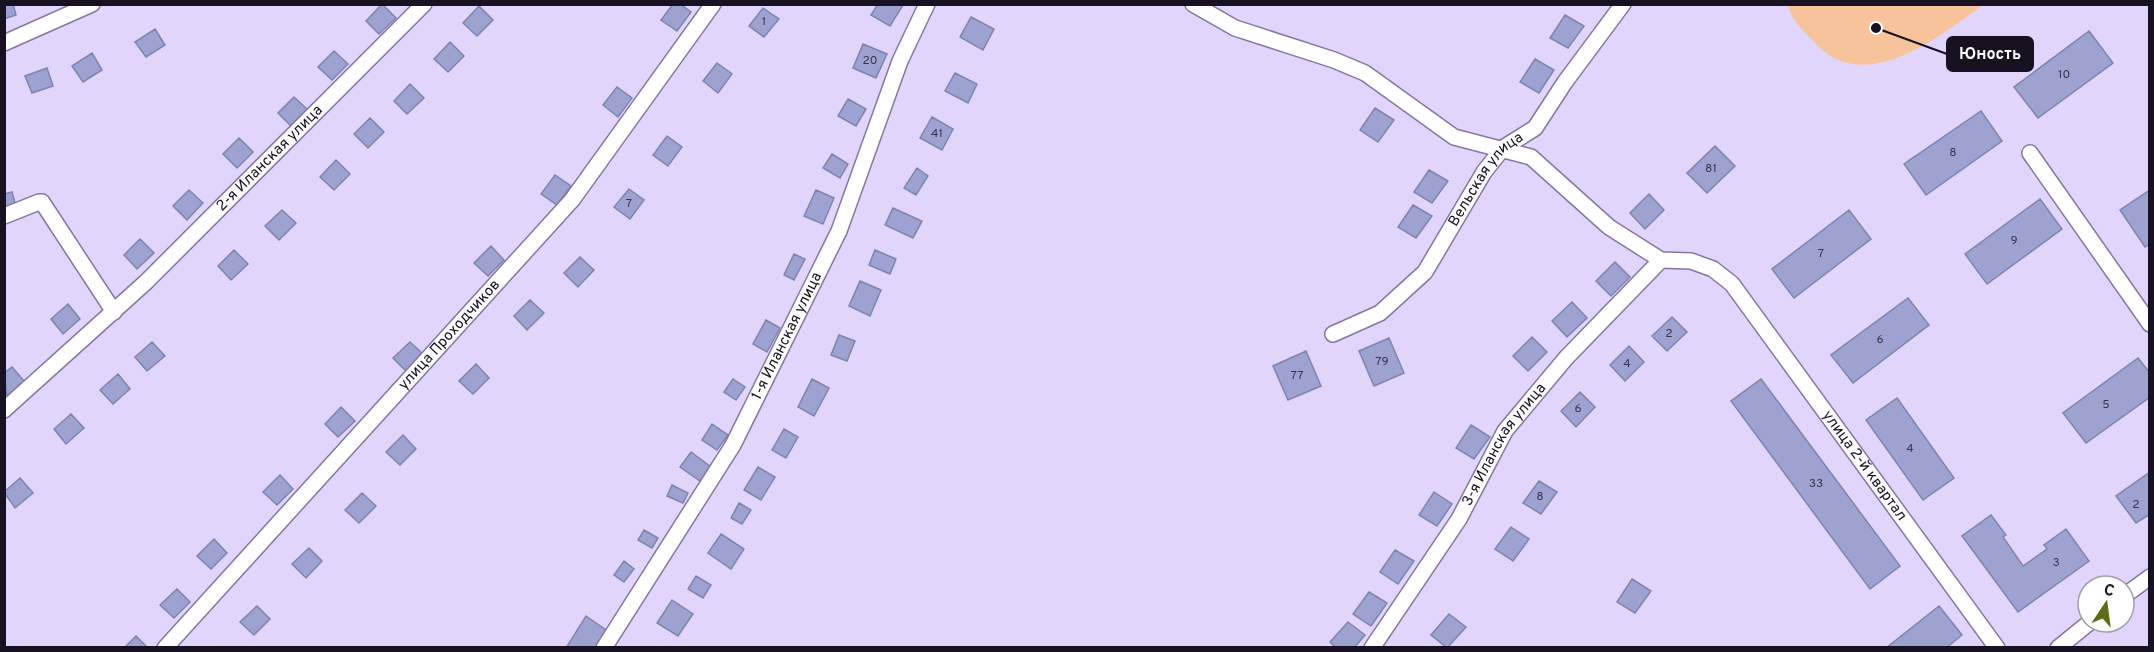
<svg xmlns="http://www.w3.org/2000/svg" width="2154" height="652" font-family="Overpass,sans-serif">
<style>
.green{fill:#f6c39a}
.building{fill:#9da2d1;stroke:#7e83b0;stroke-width:1.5}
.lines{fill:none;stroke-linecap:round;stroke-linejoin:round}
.street-casing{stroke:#8576a2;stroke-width:18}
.street{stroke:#fff;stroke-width:15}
.labels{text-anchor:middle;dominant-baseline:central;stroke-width:5;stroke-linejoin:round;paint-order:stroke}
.number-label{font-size:12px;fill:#38354e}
.street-label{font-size:15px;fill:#171122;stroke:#fefefe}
.leader{fill:none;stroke:#171122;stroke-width:2}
.callout-dot{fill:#171122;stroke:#fefefe;stroke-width:2}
.callout{fill:#171122;stroke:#171122;stroke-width:2}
.callout-label{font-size:16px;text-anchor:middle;font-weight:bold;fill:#fff}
</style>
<rect width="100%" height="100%" fill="#e2d5fc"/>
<!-- green -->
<path class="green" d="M1788,5V4L1983,5C1938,37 1864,98 1814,42C1803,30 1791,20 1788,5Z"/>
<!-- building -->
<path class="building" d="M4,4H13L16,15L4,19Z
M382,4L396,18L379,34L366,21Z
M673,4H680L691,12L677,31L661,20Z
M878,4H903V5L890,26L871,15Z
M479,6L493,20L477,36L463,23Z
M763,8L779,19L764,37L749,26Z
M1565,15L1584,26L1568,48L1550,38Z
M971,17L994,29L983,50L960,37Z
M155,29L165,45L146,57L135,42Z
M2089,31L2113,63L2038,118L2014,87Z
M450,42L464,56L448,72L434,59Z
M863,44L887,54L876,78L853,68Z
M334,51L348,64L332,80L318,67Z
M92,53L102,70L83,82L72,66Z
M1535,59L1554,70L1539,93L1520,82Z
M717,63L732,74L718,93L703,81Z
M47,68L53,86L32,93L25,76Z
M955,73L977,84L968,103L945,91Z
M410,84L424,98L407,114L394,101Z
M617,87L632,98L618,117L603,105Z
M294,97L308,110L291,126L278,113Z
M848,99L866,109L856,126L838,116Z
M1375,108L1394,120L1378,142L1360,130Z
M1981,111L2002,141L1926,195L1904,164Z
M932,117L953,129L942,150L920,138Z
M370,118L384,132L368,148L354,134Z
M667,136L682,147L668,166L653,155Z
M239,138L253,152L237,168L223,154Z
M1715,146L1735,166L1707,193L1687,173Z
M832,154L848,164L840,178L823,168Z
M336,160L350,174L334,190L320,177Z
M917,168L928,176L916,195L904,188Z
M1429,170L1448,181L1432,203L1414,192Z
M555,175L571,186L557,205L541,194Z
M629,189L644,200L630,219L614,207Z
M189,190L203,203L187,220L173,206Z
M816,190L834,198L823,224L804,216Z
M2150,190V244L2145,247L2120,210Z
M12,192L17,210L4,214V194Z
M1649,194L1664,210L1645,229L1630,213Z
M2040,199L2062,229L1987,284L1965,254Z
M1413,205L1432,216L1416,238L1398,227Z
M893,208L922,221L913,238L885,225Z
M282,210L296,223L279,240L265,226Z
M1849,210L1871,239L1794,298L1772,269Z
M140,239L154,253L137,269L124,255Z
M491,246L504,260L488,276L474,263Z
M234,250L248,264L231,280L218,266Z
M875,250L896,259L890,274L869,265Z
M794,254L805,259L794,280L784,275Z
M580,257L594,270L578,287L564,273Z
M1615,262L1630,277L1611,296L1596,281Z
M860,281L881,290L870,316L849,306Z
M1908,298L1929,325L1853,383L1831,355Z
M530,300L544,313L527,330L514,316Z
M1572,302L1587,318L1567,337L1552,321Z
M68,304L80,319L63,334L51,319Z
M1672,317L1687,332L1667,351L1652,336Z
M766,320L780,328L767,352L753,344Z
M839,335L855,341L847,361L831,355Z
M1532,337L1547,352L1528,371L1513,356Z
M1389,338L1404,373L1374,386L1359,351Z
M152,342L165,356L147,371L135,357Z
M410,342L424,355L407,372L393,358Z
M1629,346L1644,362L1625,381L1610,365Z
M1306,351L1321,386L1288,400L1273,366Z
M2138,358L2150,373V397L2086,443L2063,413Z
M476,364L489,378L473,394L459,381Z
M12,367L24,381L7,396L4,373Z
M118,374L130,389L113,404L100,390Z
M733,379L745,387L736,400L724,392Z
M812,379L829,388L814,416L798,407Z
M1761,379L1900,566L1870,589L1731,401Z
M1580,392L1595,407L1576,427L1561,411Z
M1897,398L1954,478L1923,500L1866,420Z
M341,407L355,421L338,437L325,424Z
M71,414L84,428L66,444L54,429Z
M712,424L728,435L717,450L702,440Z
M1471,425L1490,437L1474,459L1456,448Z
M784,429L798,437L786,458L772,450Z
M403,435L416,449L400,465L386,452Z
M691,452L711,467L700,481L680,467Z
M758,467L775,477L761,500L744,490Z
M2150,472V514L2136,523L2116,496Z
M280,475L293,489L277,505L263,492Z
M20,478L33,493L15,508L4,492Z
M1539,481L1557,492L1541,514L1523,503Z
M672,485L688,493L683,503L667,496Z
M1434,492L1452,504L1437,526L1419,515Z
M362,493L376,506L359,523L345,510Z
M739,503L751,510L742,524L731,518Z
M1991,515L2006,535L2003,537L2023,566L2047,549L2044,545L2066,529L2089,561L2018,612L1962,536Z
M1511,527L1529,539L1513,561L1495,549Z
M644,530L658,538L652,548L638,540Z
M721,534L744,549L731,569L708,553Z
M214,539L227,553L211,569L197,556Z
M309,548L322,561L306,578L292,564Z
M1395,550L1414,561L1398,584L1380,572Z
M624,561L634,569L624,582L614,575Z
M696,576L711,585L703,598L688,589Z
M1632,579L1651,591L1635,613L1617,602Z
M177,589L190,602L174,618L160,605Z
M1369,592L1387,603L1371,626L1353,614Z
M672,600L693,614L678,636L657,623Z
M257,606L270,619L254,635L240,622Z
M1939,606L1962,635L1946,648H1886Z
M1449,614L1466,627L1447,648L1431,635Z
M586,616L609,632L598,648H566Z
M1348,622L1365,635L1354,648H1336L1330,642Z
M136,636L148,648H124Z"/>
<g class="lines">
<defs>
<g id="street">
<path id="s1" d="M1193,4L1235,28L1334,60L1365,73L1454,137L1531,157L1609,227L1661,260L1691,261L1713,269L1732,284L1997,648"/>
<path d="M4,43L92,4"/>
<path d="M2030,153L2150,324"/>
<path d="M4,216L39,202H42L114,312"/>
<path id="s2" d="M1333,334L1380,313L1425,272L1484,172L1503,148L1535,128L1565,82L1623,4"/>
<path id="s3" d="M4,410L146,282L424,4"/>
<path d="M2124,596L2150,577"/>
<path id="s4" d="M165,648L572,200L713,4"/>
<path id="s5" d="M604,648L733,445L839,231L900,61L927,4"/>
<path id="s6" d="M1372,648L1459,519L1505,431L1566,358L1661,260"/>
<path d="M2058,648L2090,622"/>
</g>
</defs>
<!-- street casing -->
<use href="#street" class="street-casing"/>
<!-- street -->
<use href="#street" class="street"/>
</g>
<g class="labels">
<!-- number labels -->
<g class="number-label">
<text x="764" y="22">1</text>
<text x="870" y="61">20</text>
<text x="2064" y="75">10</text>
<text x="937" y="134">41</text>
<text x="1953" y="153">8</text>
<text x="1711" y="169">81</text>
<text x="629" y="204">7</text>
<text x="2014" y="241">9</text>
<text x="1821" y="254">7</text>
<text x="1669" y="334">2</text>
<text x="1880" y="340">6</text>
<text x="1382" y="362">79</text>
<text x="1627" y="364">4</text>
<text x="1297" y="376">77</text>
<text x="2106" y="405">5</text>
<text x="1578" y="409">6</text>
<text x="1910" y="449">4</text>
<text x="1816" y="484">33</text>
<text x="1540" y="497">8</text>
<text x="2136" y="505">2</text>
<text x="2056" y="563">3</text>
</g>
<!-- street labels -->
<g class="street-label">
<text stroke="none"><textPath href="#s3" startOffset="366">2-я Иланская улица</textPath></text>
<text stroke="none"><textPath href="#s2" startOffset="224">Вельская улица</textPath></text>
<text stroke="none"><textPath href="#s4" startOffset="423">улица Проходчиков</textPath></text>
<text stroke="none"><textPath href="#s5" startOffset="362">1-я Иланская улица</textPath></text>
<text stroke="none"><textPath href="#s6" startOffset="243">3-я Иланская улица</textPath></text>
<text stroke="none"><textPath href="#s1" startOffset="844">улица 2-й квартал</textPath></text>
</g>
</g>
<!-- callouts -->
<path class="leader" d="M1876 28L1947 54"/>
<circle class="callout-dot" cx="1876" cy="28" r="6"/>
<rect class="callout" x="1947" y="37" width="86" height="34" rx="6"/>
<g class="callout-label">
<text x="1990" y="59">Юность</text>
</g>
<!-- border -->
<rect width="2154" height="652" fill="none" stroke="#171122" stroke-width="12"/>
<!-- north arrow -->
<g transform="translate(2106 604) rotate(13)"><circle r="28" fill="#fefefe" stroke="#a29fa6" stroke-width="1.5"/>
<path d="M0-4.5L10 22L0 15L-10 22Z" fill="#5d6d19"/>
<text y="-9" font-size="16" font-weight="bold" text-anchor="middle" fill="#171122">С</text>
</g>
</svg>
